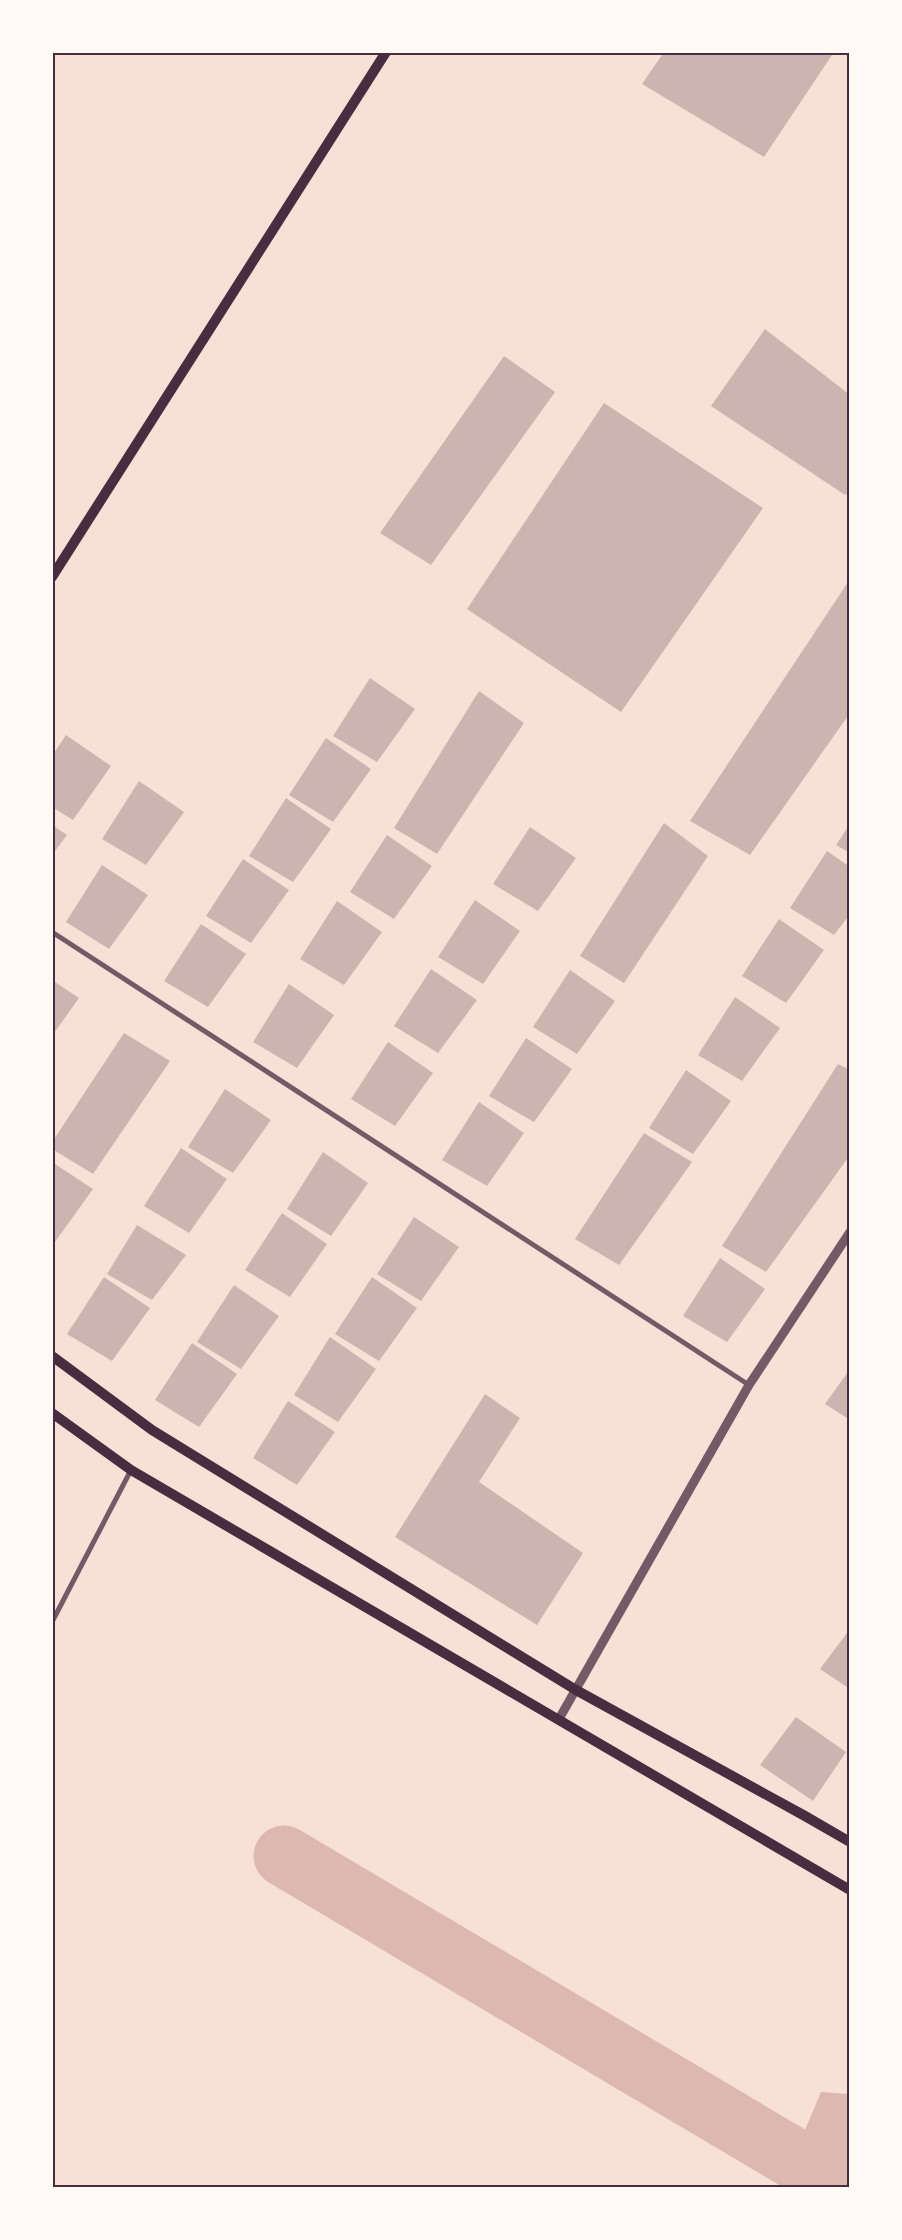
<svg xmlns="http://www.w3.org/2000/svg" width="902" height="2240" font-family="'DM Sans',sans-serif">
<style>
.water{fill:#dcb8b0}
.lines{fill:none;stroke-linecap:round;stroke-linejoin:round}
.river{stroke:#dcb8b0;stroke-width:61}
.building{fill:#ccb4b1}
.minor{stroke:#755966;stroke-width:5}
.tertiary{stroke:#755966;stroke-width:9}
.secondary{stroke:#4a2c40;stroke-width:10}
.neatline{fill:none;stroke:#4a2c40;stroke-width:2}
</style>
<rect width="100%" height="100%" fill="#f7e1d7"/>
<!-- water -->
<path class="water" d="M821,2092L849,2094V2187H781Z"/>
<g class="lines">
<!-- river -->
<path class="river" d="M284,1856L844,2188"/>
</g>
<!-- building -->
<path class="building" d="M664,52H834L764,157L642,84Z
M765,329L850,395V490L845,495L711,406Z
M504,356L555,392L431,565L380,533Z
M604,403L763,508L621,712L467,609Z
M850,579V713L750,855L690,821Z
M370,678L415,709L377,762L333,736Z
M479,691L524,723L437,854L394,828Z
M66,735L111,766L73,820L52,807V756Z
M326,738L371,769L333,822L289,795Z
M139,781L184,812L146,865L102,839Z
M286,798L331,829L293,882L249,856Z
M664,823L708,856L624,983L580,956Z
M850,824V853L836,845Z
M52,825L67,835L52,855Z
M530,827L576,858L538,911L493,884Z
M387,835L432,866L394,919L350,892Z
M827,851L850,867V914L834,935L790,908Z
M243,859L289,890L251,943L206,916Z
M102,865L148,895L109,949L66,922Z
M475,900L520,931L483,984L438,957Z
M337,901L382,932L344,985L300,959Z
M779,919L824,950L786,1003L742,976Z
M201,924L246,954L208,1007L164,981Z
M431,969L477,1000L438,1053L394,1026Z
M570,970L615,1001L577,1054L533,1027Z
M52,980L79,998L52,1036Z
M289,984L334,1015L297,1068L253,1042Z
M735,997L780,1028L742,1081L698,1055Z
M124,1033L170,1061L93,1174L52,1149V1142Z
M526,1038L572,1069L534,1122L489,1096Z
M388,1042L433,1073L395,1126L351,1099Z
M838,1064L850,1070V1155L766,1272L722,1246Z
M686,1070L731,1101L693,1154L649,1128Z
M225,1089L271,1120L233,1173L188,1147Z
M479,1102L524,1133L487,1186L442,1160Z
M644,1133L692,1162L619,1265L575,1239Z
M181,1148L227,1179L189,1233L144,1206Z
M323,1152L368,1183L331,1236L287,1209Z
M52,1162L93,1189L55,1242L52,1241Z
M282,1213L327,1244L290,1297L245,1270Z
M414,1217L459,1247L421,1301L377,1274Z
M137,1225L186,1255L152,1300L107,1274Z
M720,1258L765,1289L727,1342L683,1316Z
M104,1277L150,1308L112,1361L67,1334Z
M372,1277L417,1308L379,1361L335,1334Z
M234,1285L279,1316L241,1369L197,1342Z
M330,1337L376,1369L338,1422L294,1395Z
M192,1343L237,1374L199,1427L155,1400Z
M850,1369V1420L825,1404Z
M485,1394L520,1418L479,1482L583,1553L537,1625L395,1537Z
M288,1401L335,1432L297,1485L253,1458Z
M850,1629V1689L820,1669Z
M796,1717L846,1752L813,1801L760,1765Z"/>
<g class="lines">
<!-- minor -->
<path class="minor" d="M52,932L749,1385
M52,1622L131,1470"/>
<!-- tertiary -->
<path class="tertiary" d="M559,1719L749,1385L850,1232"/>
<!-- secondary -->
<path class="secondary" d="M52,577L386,52
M52,1356L152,1430L576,1690L805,1816L850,1842
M52,1413L131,1470L850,1890"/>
</g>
<!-- border -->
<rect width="902" height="2240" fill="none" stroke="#fffaf5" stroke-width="108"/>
<rect x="54" y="54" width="794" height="2132" class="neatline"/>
</svg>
